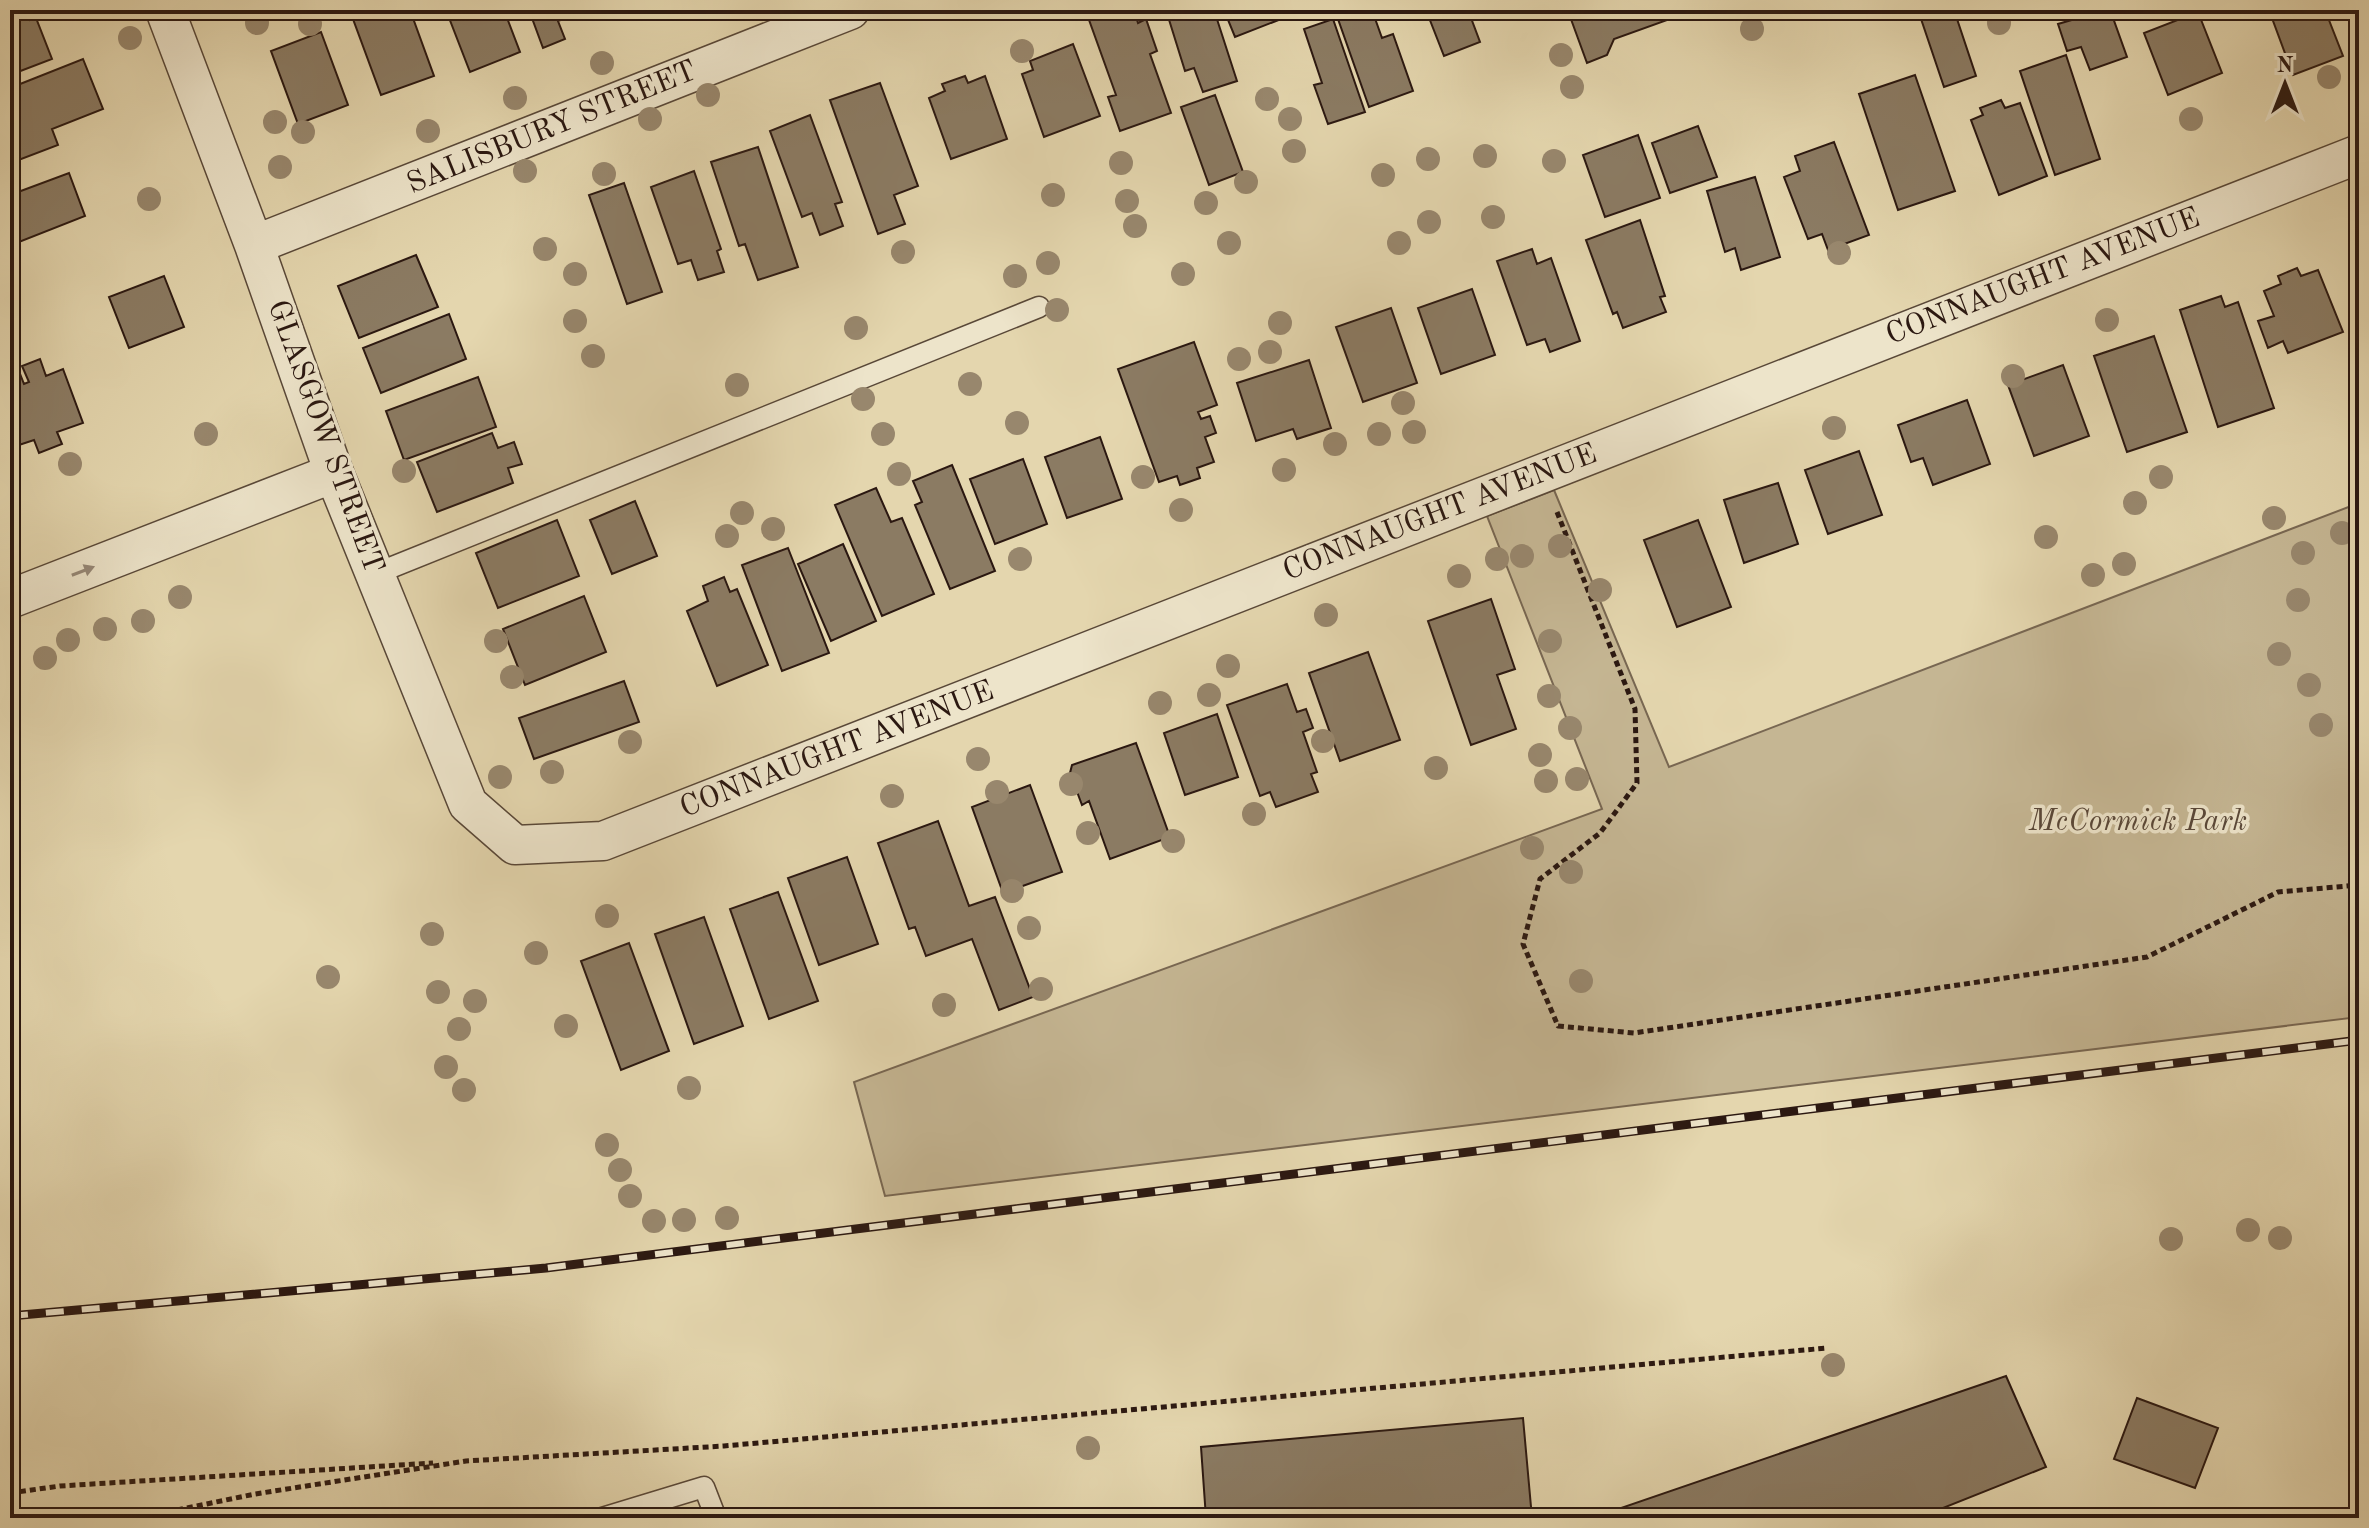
<svg xmlns="http://www.w3.org/2000/svg" width="2369" height="1528" font-family="'Old Standard TT',serif">
<style>
.green{fill:#c5b693;stroke:#786752;stroke-width:2}
.building{fill:#8b7b63;stroke:#2b1811;stroke-width:2}
.lines{fill:none;stroke-linecap:round;stroke-linejoin:round}
.service-casing{stroke:#594838;stroke-width:23}
.minor-casing{stroke:#594838;stroke-width:41}
.path{stroke:#2b1811;stroke-width:5;stroke-dasharray:6 4;stroke-linecap:butt}
.service{stroke:#ede4ca;stroke-width:20}
.minor{stroke:#ede4ca;stroke-width:38}
.rail-casing{stroke:#2b1811;stroke-width:9}
.rail{stroke:#ede4ca;stroke-width:6;stroke-dasharray:18;stroke-linecap:butt}
.tree{fill:#98876d}
.oneway{fill:#968877}
.labels{text-anchor:middle;dominant-baseline:central;stroke-width:7;stroke-linejoin:round;paint-order:stroke}
.street-label{font-size:30px;fill:#2b1811;stroke:#ede4ca}
.park-label{font-size:30px;font-style:italic;fill:#594738;stroke:#ede4ca}
</style>
<rect width="100%" height="100%" fill="#e4d6ae"/>
<filter id="stains"><feTurbulence type="fractalNoise" baseFrequency=".0025" numOctaves="4"/><feColorMatrix values="0 0 0 0 .2 0 0 0 0 .09 0 0 0 0 .02 0 0 0 .5 -.17"/></filter>
<radialGradient id="worn" r=".72"><stop offset=".6" stop-color="#630" stop-opacity="0"/><stop offset="1" stop-color="#630" stop-opacity=".3"/></radialGradient>
<!-- green -->
<path class="green" d="M1554,490L1669,767L2359,503V971L2354,972L2359,1017L885,1196L854,1082L1602,809L1487,516Z"/>
<!-- building -->
<path class="building" d="M26,10L30,20L36,18L52,59L10,75V16Z
M377,10H410L434,76L381,95L353,19Z
M446,10H504L520,52L470,72Z
M529,10H582L583,11L558,21L565,39L543,48Z
M1107,10H1134L1138,23L1146,19L1157,51L1150,54L1171,113L1120,131L1108,97L1116,95L1088,17Z
M1166,10H1214L1237,81L1203,92L1194,68L1185,71Z
M1224,10H1304L1235,37Z
M1372,10L1382,38L1393,34L1413,91L1369,107L1338,19L1359,10Z
M1426,10H1468L1480,42L1444,56Z
M1666,10L1670,19L1614,39L1607,55L1587,63L1568,11Z
M1918,10H1954L1976,76L1944,87Z
M2072,10H2125L2112,15L2127,57L2090,70L2081,47L2067,51L2058,24L2075,19Z
M2269,10H2325L2343,56L2293,75Z
M2198,12L2222,73L2168,95L2144,33Z
M1333,19L1365,112L1328,124L1314,85L1322,83L1304,29Z
M321,32L348,105L298,124L271,51Z
M1073,44L1100,116L1044,137L1022,74L1033,70L1030,61Z
M2066,55L2100,159L2055,175L2020,71Z
M83,59L103,109L52,129L58,145L16,161L10,146V88Z
M1915,75L1955,191L1898,210L1859,94Z
M965,76L968,83L985,76L1007,139L951,159L929,98L945,91L942,84Z
M880,83L918,186L894,195L905,224L878,234L830,100Z
M1215,95L1243,172L1209,185L1181,107Z
M2001,100L2005,108L2020,103L2047,176L1999,195L1971,120L1983,115L1980,108Z
M810,115L842,202L835,204L843,226L820,235L812,213L802,217L770,131Z
M1698,126L1717,177L1670,193L1652,143Z
M1638,135L1660,198L1605,217L1583,155Z
M1834,142L1869,235L1828,250L1822,234L1808,239L1784,177L1800,171L1795,156Z
M758,147L798,267L758,280L745,244L739,246L711,162Z
M694,171L721,249L717,251L724,272L698,280L691,260L678,264L651,187Z
M69,173L85,216L19,242L10,219V195Z
M1755,177L1780,257L1741,270L1735,248L1725,252L1707,191Z
M624,183L662,292L627,304L589,195Z
M1640,220L1665,296L1660,297L1666,312L1623,328L1617,312L1613,314L1586,240Z
M1532,249L1537,264L1551,258L1580,341L1550,352L1545,339L1527,345L1497,261Z
M416,255L438,307L359,338L338,286Z
M2297,268L2301,276L2318,270L2343,332L2288,353L2283,341L2268,348L2258,321L2274,316L2264,291L2281,284L2278,276Z
M164,276L184,327L129,348L109,297Z
M1472,289L1495,355L1441,374L1418,308Z
M2221,296L2225,307L2238,302L2274,408L2218,427L2180,310Z
M1391,308L1417,383L1363,402L1336,327Z
M449,314L466,359L381,393L363,348Z
M2154,336L2187,432L2127,452L2094,356Z
M1194,342L1217,405L1198,412L1201,419L1210,416L1216,433L1205,437L1214,462L1197,468L1200,478L1180,485L1177,476L1159,482L1118,369Z
M10,348L24,384L29,382L22,366L40,359L46,376L63,369L83,423L57,432L62,444L39,453L34,440L16,446L10,429Z
M1309,360L1331,428L1297,439L1293,429L1256,441L1237,383Z
M2063,365L2089,436L2034,456L2008,385Z
M478,377L496,427L404,460L386,411Z
M1967,400L1990,464L1933,485L1923,458L1911,462L1898,425Z
M492,433L498,448L514,442L522,464L508,468L513,483L437,512L417,462Z
M1100,437L1122,499L1067,518L1045,457Z
M1859,451L1882,515L1828,534L1805,470Z
M1023,459L1047,524L995,544L970,479Z
M952,465L995,571L950,589L915,505L922,502L913,481Z
M1778,483L1798,544L1744,563L1724,500Z
M876,488L891,522L902,518L934,594L882,616L835,505Z
M635,501L657,556L612,574L590,520Z
M557,520L579,576L498,608L476,553Z
M1698,520L1731,607L1677,627L1644,540Z
M843,544L876,621L831,641L798,564Z
M788,548L829,653L782,671L742,565Z
M724,577L730,592L737,589L768,665L717,686L687,611L708,601L703,586Z
M584,596L606,652L525,685L503,629Z
M1491,599L1515,669L1497,675L1516,729L1471,745L1428,621Z
M1368,652L1400,740L1340,761L1309,673Z
M624,681L639,722L534,759L519,718Z
M1287,684L1297,712L1306,709L1313,728L1303,732L1317,772L1311,774L1318,792L1276,807L1270,792L1260,796L1227,705Z
M1217,714L1238,777L1185,795L1164,733Z
M1136,743L1170,837L1110,859L1089,801L1082,805L1070,773L1072,765Z
M1030,785L1062,872L1003,893L972,807Z
M938,821L969,906L995,897L1033,997L999,1010L972,939L926,956L915,927L909,929L878,843Z
M847,857L878,944L819,965L788,878Z
M778,892L818,1001L769,1019L730,909Z
M704,917L743,1026L694,1044L655,934Z
M629,943L669,1051L621,1070L581,961Z
M2006,1376L2046,1467L1918,1518H1613L1618,1509Z
M2137,1398L2218,1428L2195,1488L2114,1459Z
M1523,1418L1532,1518H1206L1201,1447Z"/>
<g class="lines">
<defs>
<path id="service" d="M375,574L1039,307
M602,1518L704,1487L716,1518"/>
<path id="minor" d="M165,10L254,245L334,473L468,804L515,845L603,841L2359,154
M254,245L850,10
M10,599L334,473"/>
</defs>
<!-- service casing -->
<use href="#service" class="service-casing"/>
<!-- minor casing -->
<use href="#minor" class="minor-casing"/>
<!-- path -->
<path class="path" d="M1557,512L1635,709L1637,783L1600,833L1540,879L1523,944L1558,1026L1634,1033L2147,957L2278,892L2359,885
M10,1493L60,1486L433,1463
M138,1518L255,1494L466,1461L724,1446L1827,1348"/>
<!-- service -->
<use href="#service" class="service"/>
<!-- minor -->
<use href="#minor" class="minor"/>
<defs>
<path id="rail" d="M10,1316L546,1268L2359,1040"/>
</defs>
<!-- rail casing -->
<use href="#rail" class="rail-casing"/>
<!-- rail -->
<use href="#rail" class="rail"/>
</g>
<!-- trees -->
<g class="tree">
<circle cx="257" cy="23" r="12"/>
<circle cx="1999" cy="23" r="12"/>
<circle cx="310" cy="24" r="12"/>
<circle cx="1752" cy="29" r="12"/>
<circle cx="130" cy="38" r="12"/>
<circle cx="1022" cy="51" r="12"/>
<circle cx="1561" cy="55" r="12"/>
<circle cx="602" cy="63" r="12"/>
<circle cx="2329" cy="77" r="12"/>
<circle cx="1572" cy="87" r="12"/>
<circle cx="708" cy="95" r="12"/>
<circle cx="515" cy="98" r="12"/>
<circle cx="1267" cy="99" r="12"/>
<circle cx="650" cy="119" r="12"/>
<circle cx="1290" cy="119" r="12"/>
<circle cx="2191" cy="119" r="12"/>
<circle cx="275" cy="122" r="12"/>
<circle cx="428" cy="131" r="12"/>
<circle cx="303" cy="132" r="12"/>
<circle cx="1294" cy="151" r="12"/>
<circle cx="1485" cy="156" r="12"/>
<circle cx="1428" cy="159" r="12"/>
<circle cx="1554" cy="161" r="12"/>
<circle cx="1121" cy="163" r="12"/>
<circle cx="280" cy="167" r="12"/>
<circle cx="525" cy="171" r="12"/>
<circle cx="604" cy="174" r="12"/>
<circle cx="1383" cy="175" r="12"/>
<circle cx="1246" cy="182" r="12"/>
<circle cx="1053" cy="195" r="12"/>
<circle cx="149" cy="199" r="12"/>
<circle cx="1127" cy="201" r="12"/>
<circle cx="1206" cy="203" r="12"/>
<circle cx="1493" cy="217" r="12"/>
<circle cx="1429" cy="222" r="12"/>
<circle cx="1135" cy="226" r="12"/>
<circle cx="1229" cy="243" r="12"/>
<circle cx="1399" cy="243" r="12"/>
<circle cx="545" cy="249" r="12"/>
<circle cx="903" cy="252" r="12"/>
<circle cx="1839" cy="253" r="12"/>
<circle cx="1048" cy="263" r="12"/>
<circle cx="575" cy="274" r="12"/>
<circle cx="1183" cy="274" r="12"/>
<circle cx="1015" cy="276" r="12"/>
<circle cx="1057" cy="310" r="12"/>
<circle cx="2107" cy="320" r="12"/>
<circle cx="575" cy="321" r="12"/>
<circle cx="1280" cy="323" r="12"/>
<circle cx="856" cy="328" r="12"/>
<circle cx="1270" cy="352" r="12"/>
<circle cx="593" cy="356" r="12"/>
<circle cx="1239" cy="359" r="12"/>
<circle cx="2013" cy="376" r="12"/>
<circle cx="970" cy="384" r="12"/>
<circle cx="737" cy="385" r="12"/>
<circle cx="863" cy="399" r="12"/>
<circle cx="1403" cy="403" r="12"/>
<circle cx="1017" cy="423" r="12"/>
<circle cx="1834" cy="428" r="12"/>
<circle cx="1414" cy="432" r="12"/>
<circle cx="206" cy="434" r="12"/>
<circle cx="883" cy="434" r="12"/>
<circle cx="1379" cy="434" r="12"/>
<circle cx="1335" cy="444" r="12"/>
<circle cx="70" cy="464" r="12"/>
<circle cx="1284" cy="470" r="12"/>
<circle cx="404" cy="471" r="12"/>
<circle cx="899" cy="474" r="12"/>
<circle cx="1143" cy="477" r="12"/>
<circle cx="2161" cy="477" r="12"/>
<circle cx="2135" cy="503" r="12"/>
<circle cx="1181" cy="510" r="12"/>
<circle cx="742" cy="513" r="12"/>
<circle cx="2274" cy="518" r="12"/>
<circle cx="773" cy="529" r="12"/>
<circle cx="2342" cy="533" r="12"/>
<circle cx="727" cy="536" r="12"/>
<circle cx="2046" cy="537" r="12"/>
<circle cx="1560" cy="546" r="12"/>
<circle cx="2303" cy="553" r="12"/>
<circle cx="1522" cy="556" r="12"/>
<circle cx="1020" cy="559" r="12"/>
<circle cx="1497" cy="559" r="12"/>
<circle cx="2124" cy="564" r="12"/>
<circle cx="2093" cy="575" r="12"/>
<circle cx="1459" cy="576" r="12"/>
<circle cx="1600" cy="590" r="12"/>
<circle cx="180" cy="597" r="12"/>
<circle cx="2298" cy="600" r="12"/>
<circle cx="1326" cy="615" r="12"/>
<circle cx="143" cy="621" r="12"/>
<circle cx="105" cy="629" r="12"/>
<circle cx="68" cy="640" r="12"/>
<circle cx="496" cy="641" r="12"/>
<circle cx="1550" cy="641" r="12"/>
<circle cx="2279" cy="654" r="12"/>
<circle cx="45" cy="658" r="12"/>
<circle cx="1228" cy="666" r="12"/>
<circle cx="512" cy="677" r="12"/>
<circle cx="2309" cy="685" r="12"/>
<circle cx="1209" cy="695" r="12"/>
<circle cx="1549" cy="696" r="12"/>
<circle cx="1160" cy="703" r="12"/>
<circle cx="2321" cy="725" r="12"/>
<circle cx="1570" cy="728" r="12"/>
<circle cx="1323" cy="741" r="12"/>
<circle cx="630" cy="742" r="12"/>
<circle cx="1540" cy="755" r="12"/>
<circle cx="978" cy="759" r="12"/>
<circle cx="1436" cy="768" r="12"/>
<circle cx="552" cy="772" r="12"/>
<circle cx="500" cy="777" r="12"/>
<circle cx="1577" cy="779" r="12"/>
<circle cx="1546" cy="781" r="12"/>
<circle cx="1071" cy="784" r="12"/>
<circle cx="997" cy="792" r="12"/>
<circle cx="892" cy="796" r="12"/>
<circle cx="1254" cy="814" r="12"/>
<circle cx="1088" cy="833" r="12"/>
<circle cx="1173" cy="841" r="12"/>
<circle cx="1532" cy="848" r="12"/>
<circle cx="1571" cy="872" r="12"/>
<circle cx="1012" cy="891" r="12"/>
<circle cx="607" cy="916" r="12"/>
<circle cx="1029" cy="928" r="12"/>
<circle cx="432" cy="934" r="12"/>
<circle cx="536" cy="953" r="12"/>
<circle cx="328" cy="977" r="12"/>
<circle cx="1581" cy="981" r="12"/>
<circle cx="1041" cy="989" r="12"/>
<circle cx="438" cy="992" r="12"/>
<circle cx="475" cy="1001" r="12"/>
<circle cx="944" cy="1005" r="12"/>
<circle cx="566" cy="1026" r="12"/>
<circle cx="459" cy="1029" r="12"/>
<circle cx="446" cy="1067" r="12"/>
<circle cx="689" cy="1088" r="12"/>
<circle cx="464" cy="1090" r="12"/>
<circle cx="607" cy="1145" r="12"/>
<circle cx="620" cy="1170" r="12"/>
<circle cx="630" cy="1196" r="12"/>
<circle cx="727" cy="1218" r="12"/>
<circle cx="684" cy="1220" r="12"/>
<circle cx="654" cy="1221" r="12"/>
<circle cx="2248" cy="1230" r="12"/>
<circle cx="2280" cy="1238" r="12"/>
<circle cx="2171" cy="1239" r="12"/>
<circle cx="1833" cy="1365" r="12"/>
<circle cx="1088" cy="1448" r="12"/>
</g>
<!-- one-way arrows -->
<defs><path id="oneway-solid" d="M-6-.8H1V-3.2L6.5 0L1 3.2V.8H-6Z" transform="scale(2)"/></defs>
<use class="oneway" href="#oneway-solid" transform="translate(83 571) rotate(-21)"/>
<g class="labels">
<!-- street labels -->
<g class="street-label">
<text transform="translate(552 128) rotate(-22)">SALISBURY STREET</text>
<text transform="translate(2043 277) rotate(-21)">CONNAUGHT AVENUE</text>
<text transform="translate(325 437) rotate(70)">GLASGOW STREET</text>
<text transform="translate(1440 513) rotate(-21)">CONNAUGHT AVENUE</text>
<text transform="translate(837 750) rotate(-21)">CONNAUGHT AVENUE</text>
</g>
<!-- park labels -->
<g class="park-label">
<text x="2138" y="822">McCormick Park</text>
</g>
</g>
<!-- margin -->
<rect width="2369" height="1528" fill="none" stroke="#e4d6ae" stroke-width="40"/>
<rect x="12" y="12" width="2345" height="1504" fill="none" stroke="#2b1811" stroke-width="4"/>
<rect x="20" y="20" width="2329" height="1488" fill="none" stroke="#2b1811" stroke-width="2"/>
<!-- north arrow -->
<g transform="translate(2285 84)" stroke="#ede4ca" stroke-width="6" paint-order="stroke">
<path d="M0-6L14 30L0 20L-14 30Z" fill="#2b1811"/>
<text y="-12" font-size="22" font-weight="bold" text-anchor="middle" fill="#2b1811">N</text>
</g>
<rect width="100%" height="100%" filter="url(#stains)"/>
<rect width="100%" height="100%" fill="url(#worn)"/>
</svg>
